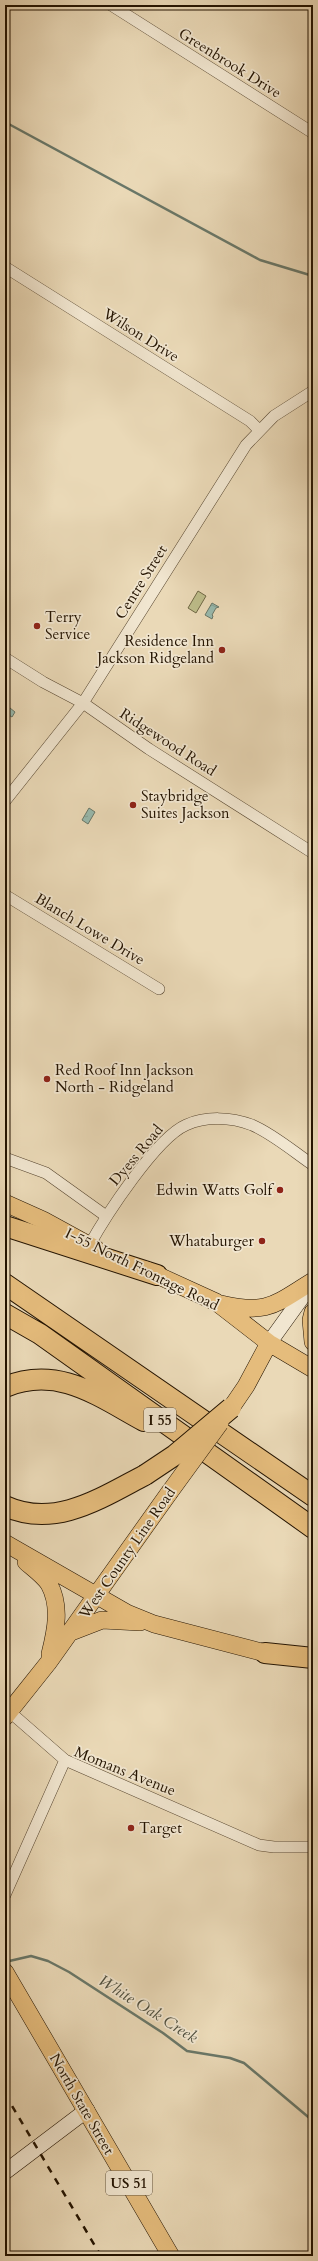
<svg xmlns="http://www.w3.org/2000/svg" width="318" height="2261" font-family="Cardo,serif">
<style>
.grass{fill:#bdbd8a;stroke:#706845}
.water{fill:url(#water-ripples);stroke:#697768}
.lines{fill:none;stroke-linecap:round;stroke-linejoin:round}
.stream{stroke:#697768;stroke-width:2.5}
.street-casing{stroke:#55442e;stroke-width:12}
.secondary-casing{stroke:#231300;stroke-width:16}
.primary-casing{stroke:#231300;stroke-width:18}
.highway-casing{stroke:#231300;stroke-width:22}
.street{stroke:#f1e6d0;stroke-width:11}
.secondary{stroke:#f1e6d0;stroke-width:15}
.primary{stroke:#e5bc7c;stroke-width:17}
.highway{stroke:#e5bc7c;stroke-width:20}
.rail{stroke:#231300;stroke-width:2.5;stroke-dasharray:7 7;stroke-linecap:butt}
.primary-bridge-casing{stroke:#231300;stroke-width:18;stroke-linecap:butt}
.highway-bridge-casing{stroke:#231300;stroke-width:22;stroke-linecap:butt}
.primary-bridge{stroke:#e5bc7c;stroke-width:17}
.highway-bridge{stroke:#e5bc7c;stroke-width:20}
.poi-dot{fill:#8f2418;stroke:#f1e6d0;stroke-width:1.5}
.labels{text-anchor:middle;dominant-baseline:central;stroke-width:3.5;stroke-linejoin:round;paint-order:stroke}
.shield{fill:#f1e6d0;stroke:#61523e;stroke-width:1}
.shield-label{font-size:14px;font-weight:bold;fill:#231300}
.street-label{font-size:15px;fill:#231300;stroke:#f1e6d0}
.poi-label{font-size:15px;fill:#231300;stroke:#f1e6d0;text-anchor:start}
.water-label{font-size:16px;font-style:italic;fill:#4c4d3d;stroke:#f1e6d0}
</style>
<defs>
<pattern id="water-ripples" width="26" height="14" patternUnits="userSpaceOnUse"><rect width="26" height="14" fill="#98baae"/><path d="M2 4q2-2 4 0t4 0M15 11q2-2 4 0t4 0" fill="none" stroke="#839f94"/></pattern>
</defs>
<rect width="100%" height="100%" fill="#ead9b7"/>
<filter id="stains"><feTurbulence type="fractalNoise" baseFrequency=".005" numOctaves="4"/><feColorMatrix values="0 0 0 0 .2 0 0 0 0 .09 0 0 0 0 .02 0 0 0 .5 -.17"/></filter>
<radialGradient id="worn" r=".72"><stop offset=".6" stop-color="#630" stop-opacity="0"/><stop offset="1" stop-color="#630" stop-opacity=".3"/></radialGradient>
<!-- grass -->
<path class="grass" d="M198,591L206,596L196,613L188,608Z"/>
<!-- water -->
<path class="water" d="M212,603L219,607L216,608L212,615L213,616L212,619L205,615Z
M5,704L15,712L12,717L5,713Z
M89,808L95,812L88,824L82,820Z"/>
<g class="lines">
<!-- stream -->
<path class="stream" d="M5,122L260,260L313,276
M5,1962L31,1956L48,1961L69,1972L163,2033L187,2051L230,2058L244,2063L313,2121"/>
<defs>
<path id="street" d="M111,5L313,133
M5,267L250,421L259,430
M5,658L43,682L83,703L149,749L313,853
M5,801L83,703L246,445L274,416L313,391
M5,895L159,989
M5,1158L46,1173L106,1216
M89,1246C105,1217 156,1138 186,1125C206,1116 231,1117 252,1125C273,1134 294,1152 313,1165
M10,1712L65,1760
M5,1895L65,1760L259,1845L274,1847H313"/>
<path id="secondary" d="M269,1343L313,1282
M5,2172L87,2110"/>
<path id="primary" d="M5,1203L43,1220L96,1249
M146,1270L216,1302L269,1343L313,1369
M221,1304C268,1315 275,1304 313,1281
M313,1312L311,1320L313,1342
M231,1408L246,1386L269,1343
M5,1543L127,1613L154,1624L265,1653
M26,1562C33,1568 44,1576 49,1584C61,1606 56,1630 50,1654
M71,1632L102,1620L140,1622
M5,1717L48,1663L169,1493
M5,1972L171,2256"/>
<path id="highway" d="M5,1226L157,1275
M5,1284L313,1496
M5,1314L40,1334L313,1528
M5,1387C58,1365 98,1396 144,1421
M5,1506C55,1529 101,1498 145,1475
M265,1653L313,1658"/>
</defs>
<!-- street casing -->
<use href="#street" class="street-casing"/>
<!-- secondary casing -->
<use href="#secondary" class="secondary-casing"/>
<!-- primary casing -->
<use href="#primary" class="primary-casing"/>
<!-- highway casing -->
<use href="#highway" class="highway-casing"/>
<!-- street -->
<use href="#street" class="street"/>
<!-- secondary -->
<use href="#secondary" class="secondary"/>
<!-- primary -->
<use href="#primary" class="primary"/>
<!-- highway -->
<use href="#highway" class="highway"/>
<!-- rail -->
<path class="rail" d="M5,2094L101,2256"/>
<defs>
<path id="primary-bridge" d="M169,1493L220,1423"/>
<path id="highway-bridge" d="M145,1475L175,1455L231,1408"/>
</defs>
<!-- primary-bridge casing -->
<use href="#primary-bridge" class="primary-bridge-casing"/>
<!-- highway-bridge casing -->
<use href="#highway-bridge" class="highway-bridge-casing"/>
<!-- primary-bridge -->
<use href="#primary-bridge" class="primary-bridge"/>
<!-- highway-bridge -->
<use href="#highway-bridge" class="highway-bridge"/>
</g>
<!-- markers -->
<g class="poi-dot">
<circle cx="37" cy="626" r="4"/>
<circle cx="222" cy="650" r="4"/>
<circle cx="133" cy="805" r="4"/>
<circle cx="47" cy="1079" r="4"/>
<circle cx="280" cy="1190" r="4"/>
<circle cx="262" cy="1241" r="4"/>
<circle cx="131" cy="1828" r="4"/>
</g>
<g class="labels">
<!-- shield labels -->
<g class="shield">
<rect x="144" y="1408" width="32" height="24" rx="3"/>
<rect x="106" y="2171" width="46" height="24" rx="3"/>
</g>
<g class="shield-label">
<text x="160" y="1420">I 55</text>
<text x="129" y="2183">US 51</text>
</g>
<!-- street labels -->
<g class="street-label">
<text transform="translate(230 63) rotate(32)">Greenbrook Drive</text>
<text transform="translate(141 335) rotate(32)">Wilson Drive</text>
<text transform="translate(141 582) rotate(-58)">Centre Street</text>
<text transform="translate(168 742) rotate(33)">Ridgewood Road</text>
<text transform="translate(90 929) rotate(31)">Blanch Lowe Drive</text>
<text transform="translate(136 1155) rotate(-50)">Dyess Road</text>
<text transform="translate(142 1269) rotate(26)">I-55 North Frontage Road</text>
<text transform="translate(127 1553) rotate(-55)">West County Line Road</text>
<text transform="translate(125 1771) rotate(22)">Momans Avenue</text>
<text transform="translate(82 2104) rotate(60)">North State Street</text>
</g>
<!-- poi labels -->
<g class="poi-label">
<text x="45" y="617">Terry<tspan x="45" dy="17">Service</tspan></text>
<text x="214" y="641" text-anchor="end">Residence Inn<tspan x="214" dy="17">Jackson Ridgeland</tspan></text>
<text x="141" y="796">Staybridge<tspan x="141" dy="17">Suites Jackson</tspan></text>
<text x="55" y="1070">Red Roof Inn Jackson<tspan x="55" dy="17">North - Ridgeland</tspan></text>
<text x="272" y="1190" text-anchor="end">Edwin Watts Golf</text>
<text x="254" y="1241" text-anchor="end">Whataburger</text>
<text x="139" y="1828">Target</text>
</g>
<!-- water labels -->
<g class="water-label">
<text transform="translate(148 2009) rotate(32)">White Oak Creek</text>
</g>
</g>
<!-- margin -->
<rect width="318" height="2261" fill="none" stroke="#ead9b7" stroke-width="20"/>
<rect x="6" y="6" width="306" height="2249" fill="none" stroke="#231300" stroke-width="2"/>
<rect x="10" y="10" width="298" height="2241" fill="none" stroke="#231300"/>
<rect width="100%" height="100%" filter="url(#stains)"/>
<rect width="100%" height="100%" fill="url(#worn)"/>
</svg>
